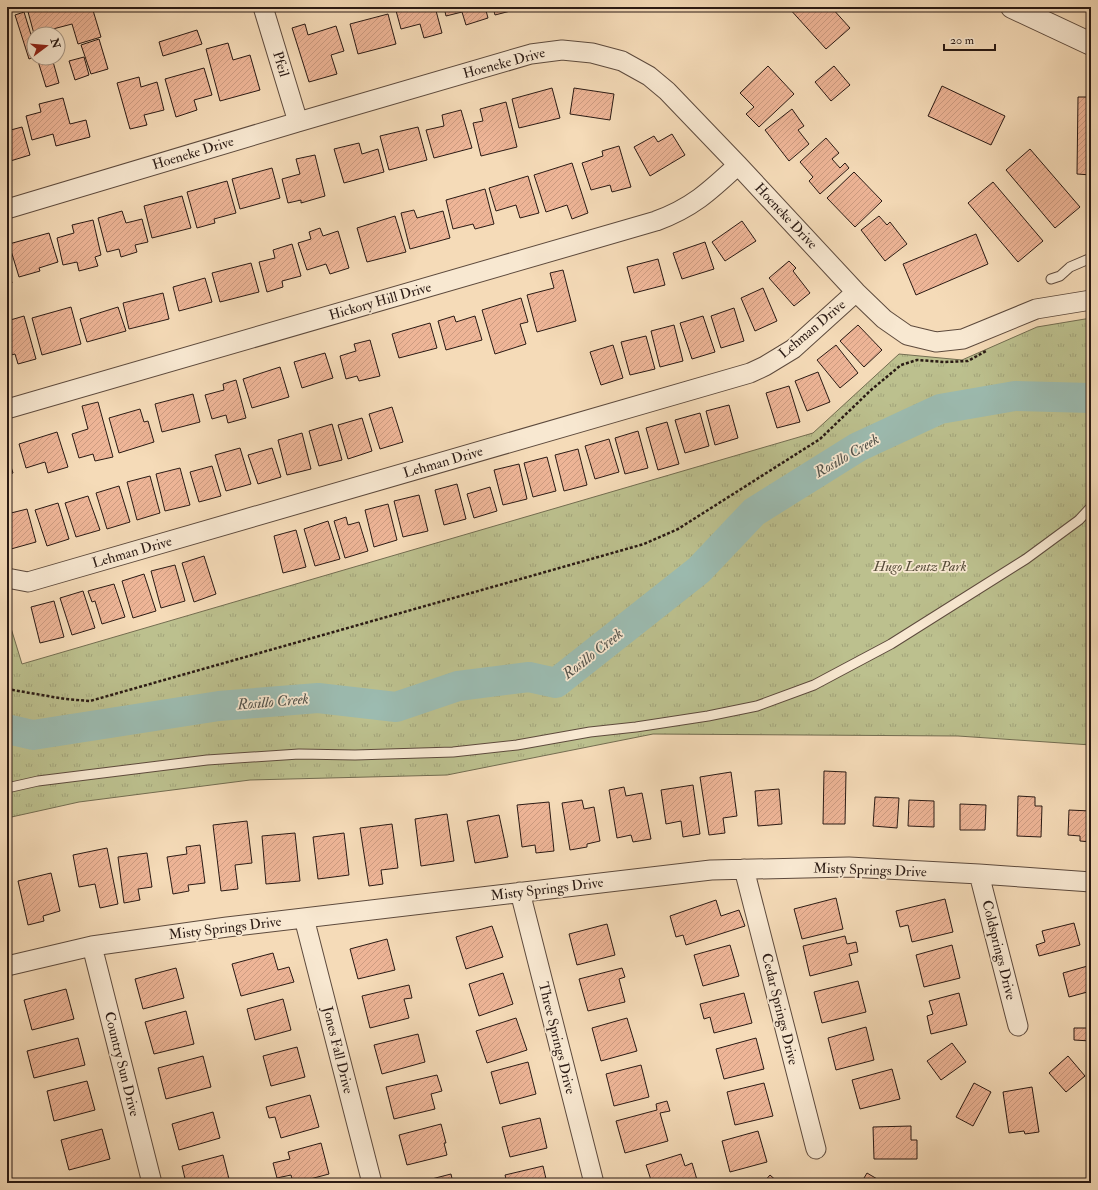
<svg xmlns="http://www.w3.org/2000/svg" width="1098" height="1190" font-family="'IM FELL Double Pica',serif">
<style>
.grass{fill:url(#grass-tufts);stroke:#736d51}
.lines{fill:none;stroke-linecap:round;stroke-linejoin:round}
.river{stroke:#9cbbb0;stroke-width:30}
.building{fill:url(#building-hatch);stroke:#2a1a14}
.service-casing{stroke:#5d4a3d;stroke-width:11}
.minor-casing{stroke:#5d4a3d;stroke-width:21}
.tertiary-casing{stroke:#5d4a3d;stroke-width:24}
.path{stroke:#2a1a14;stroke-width:2.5;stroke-dasharray:3 2;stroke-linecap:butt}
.service{stroke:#f8e8d1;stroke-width:9}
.minor{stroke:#f8e8d1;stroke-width:19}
.tertiary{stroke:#f8e8d1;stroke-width:22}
.labels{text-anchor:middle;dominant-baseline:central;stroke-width:3.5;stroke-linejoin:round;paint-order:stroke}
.street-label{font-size:14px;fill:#2a1a14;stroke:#f8e8d1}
.park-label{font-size:14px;font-style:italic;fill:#564c39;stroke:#f8e8d1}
.water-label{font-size:15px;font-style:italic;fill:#52524b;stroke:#f8e8d1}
</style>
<defs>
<pattern id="grass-tufts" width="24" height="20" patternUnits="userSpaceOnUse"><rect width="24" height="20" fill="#bcc08e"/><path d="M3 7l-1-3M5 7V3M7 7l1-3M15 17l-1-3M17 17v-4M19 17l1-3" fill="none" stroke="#a2a47a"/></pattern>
<pattern id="building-hatch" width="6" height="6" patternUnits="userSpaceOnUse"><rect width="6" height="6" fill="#eeb597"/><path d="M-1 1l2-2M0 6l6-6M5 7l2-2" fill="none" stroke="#cc9b81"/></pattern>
</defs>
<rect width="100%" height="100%" fill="#f5dbb8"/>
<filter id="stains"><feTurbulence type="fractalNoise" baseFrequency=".005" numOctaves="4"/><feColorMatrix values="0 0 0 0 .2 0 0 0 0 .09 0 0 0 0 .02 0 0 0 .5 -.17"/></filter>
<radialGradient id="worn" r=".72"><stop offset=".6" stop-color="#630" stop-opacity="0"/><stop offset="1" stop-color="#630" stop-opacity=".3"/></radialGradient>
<!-- grass -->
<path class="grass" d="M1091,318V745L958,736L653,734L447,775L250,780L79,802L7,818V615L22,664L813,433L899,354L962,360L1037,327Z"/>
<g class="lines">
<!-- river -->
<path class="river" d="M7,729L33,735L219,706L318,698L396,707L458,686L529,677L556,683L699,570L754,512L858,447L940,409L1015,396L1091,398"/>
</g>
<!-- building -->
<path class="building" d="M28,7H92L101,37L78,44L72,24L34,34L27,8Z
M395,7H435L442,33L424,38L420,24L401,29Z
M444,7H485L488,18L466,25L462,12L446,16Z
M493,7H526L495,15Z
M788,7H831L850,28L826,49Z
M24,12L32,38L34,37V57L29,59L15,15Z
M388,14L396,44L358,54L350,24Z
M305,24L308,35L336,26L344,51L331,55L337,74L309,82L292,28Z
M197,30L202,44L163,56L159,42Z
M99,39L108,69L91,74L81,45Z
M228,43L233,60L250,55L260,90L220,101L206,49Z
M84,57L89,75L75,80L69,61Z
M37,58H52L59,83L46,87Z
M768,66L794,94L759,127L746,114L754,107L740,93Z
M834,66L850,85L831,101L815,82Z
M204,68L212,95L194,100L197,110L176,117L165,79Z
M139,77L141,87L157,82L164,110L144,115L147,125L130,129L117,83Z
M942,86L1005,116L991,145L928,116Z
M552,88L560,118L519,128L512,99Z
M574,88L614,94L610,120L570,114Z
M1078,97H1091V175L1077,174Z
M63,98L70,124L86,120L90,137L56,146L53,134L32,140L26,116L41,112L39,104Z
M506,102L517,147L481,156L473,123L483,121L480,109Z
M792,109L804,126L798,130L809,144L789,161L765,130Z
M461,110L472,148L434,158L426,130L444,126L442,115Z
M22,127L30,155L7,162V131Z
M418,127L427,160L389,170L380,136Z
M672,134L685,155L650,176L634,147L654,136L658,142Z
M826,138L839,153L832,159L840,168L845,163L849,168L820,194L809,181L813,177L800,162Z
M359,143L362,154L378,149L384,172L344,183L334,149Z
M619,146L631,187L612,192L610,185L591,190L582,163L603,156L602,151Z
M1030,149L1080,207L1055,228L1006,170Z
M315,155L325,196L301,203V200L288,203L282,179L300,174L296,159Z
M572,163L588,213L572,219L567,205L546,212L534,175Z
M272,168L280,198L240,209L232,179Z
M854,172L882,201L855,227L827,198Z
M528,176L539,213L520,218L516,205L496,211L489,188Z
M227,181L236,213L214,219L215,223L197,228L187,192Z
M993,182L1043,241L1018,262L968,203Z
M485,189L494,224L475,229L473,224L453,229L446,200Z
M182,196L191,228L152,238L144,206Z
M414,210L417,218L443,211L450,238L410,249L401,213Z
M122,211L126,223L142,219L148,242L135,245L137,252L121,257L119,249L107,252L98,218Z
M395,216L406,252L367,262L357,228Z
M879,216L887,225L890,222L907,244L885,261L861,230Z
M93,220L101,255L95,257L98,266L79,271L77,262L63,265L57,238L74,233L72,225Z
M742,221L756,241L725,261L712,242Z
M320,228L323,236L338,231L349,268L330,274L326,264L307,270L298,243L311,239L309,232Z
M49,233L58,262L39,268L40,271L19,277L9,244Z
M976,234L988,264L916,295L903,264Z
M705,242L714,269L682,279L673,253Z
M292,244L301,276L282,281L283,287L267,292L259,262L275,258L273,250Z
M658,259L665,285L634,293L627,267Z
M789,261L796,268L793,271L810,293L794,306L769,278Z
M251,263L259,292L220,302L212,273Z
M7,265L12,283L7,284Z
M563,270L576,321L537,332L527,295L554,288L550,273Z
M205,278L212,302L179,311L173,287Z
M763,288L777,321L755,331L741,298Z
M163,293L169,319L129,329L123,303Z
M521,298L528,322L520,324L526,344L495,354L482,310Z
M71,307L81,344L42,355L32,318Z
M118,307L126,331L87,342L80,319Z
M734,308L744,341L721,348L711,316Z
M24,316L36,359L18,364L15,354L7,356V321Z
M454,316L456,322L475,316L482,340L446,350L438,321Z
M703,316L715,352L692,359L680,323Z
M430,323L437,348L399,358L392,334Z
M674,325L683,361L660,367L651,331Z
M858,325L882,350L864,367L840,341Z
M646,336L655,369L630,375L621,342Z
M370,340L380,376L359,381L357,376L346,379L340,356L356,351L354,344Z
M613,345L623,378L601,385L590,352Z
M836,345L858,373L840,388L817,360Z
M325,353L333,378L302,388L294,362Z
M280,367L289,397L252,408L243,379Z
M818,372L830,402L807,411L795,381Z
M236,380L246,418L228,423L226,415L212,419L205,395L224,390L223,384Z
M789,386L800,422L777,428L766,393Z
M193,394L200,422L162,432L155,404Z
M98,402L113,457L95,461L93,454L79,458L72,434L88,429L82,406Z
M729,405L738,438L715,445L706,411Z
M392,407L403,442L380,449L369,414Z
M140,409L144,422L148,421L154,442L119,453L109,418Z
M700,413L709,446L685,453L675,420Z
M362,418L372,451L348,459L338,425Z
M667,422L679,464L658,470L646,428Z
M332,424L342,460L319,466L309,431Z
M638,431L648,468L625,474L615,438Z
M57,432L68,467L48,473L45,462L26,468L19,444Z
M302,433L311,469L287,475L278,440Z
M609,439L619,472L595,479L585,446Z
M240,448L251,484L226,491L215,455Z
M272,448L281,477L258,484L248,455Z
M578,449L587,485L564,491L555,455Z
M7,454L13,473L7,475Z
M547,457L556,491L533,497L524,463Z
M519,464L527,499L503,505L494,470Z
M212,466L221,496L199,502L190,472Z
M180,468L190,505L165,511L156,474Z
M150,476L160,513L137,520L127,482Z
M457,484L466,519L444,525L435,490Z
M119,486L130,522L107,529L96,493Z
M490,487L497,511L474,518L467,494Z
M419,495L428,531L403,537L394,501Z
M88,496L100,530L76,537L65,503Z
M58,503L69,539L47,546L35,510Z
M388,504L397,540L374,547L365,510Z
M27,509L36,542L11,549L7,536V514Z
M346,517L348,525L359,522L368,551L345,558L334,521Z
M328,521L340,559L315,566L304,529Z
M296,530L306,567L283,573L274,536Z
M204,556L216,594L194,602L182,563Z
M175,565L185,601L161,608L151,571Z
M144,574L156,611L133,618L122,581Z
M114,584L125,617L102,624L95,601L92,602L88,591Z
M83,591L95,628L72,635L60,598Z
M54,601L64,637L40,643L31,607Z
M824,771L846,772L845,824H823Z
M731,772L737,816L723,818L725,833L709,835L700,777Z
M693,785L700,834L683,837L681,821L666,824L661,790Z
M624,787L626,796L642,793L651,839L633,842L631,835L617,838L609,790Z
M779,789L782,824L758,826L755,791Z
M1018,796L1035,797V806H1042L1041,837L1017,836Z
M875,797L899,798L897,828L873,826Z
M582,800L584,809L594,807L600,841L587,844V847L570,850L562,803Z
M909,800L934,801V827L908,826Z
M549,802L554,851L536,853L535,845L522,847L517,805Z
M960,804L986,805L985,830H960Z
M1069,810L1091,811V842L1080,841V836L1068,835Z
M447,814L454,861L421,866L415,819Z
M499,815L508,857L475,863L467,821Z
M247,821L252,863L235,865L238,889L221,891L213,825Z
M392,824L398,868L381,870L383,884L369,886L360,828Z
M295,833L300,881L266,884L262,836Z
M344,833L349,875L318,879L313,837Z
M200,845L205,883L188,885L189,891L173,894L167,857L187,854L186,847Z
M107,848L118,904L100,908L95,884L79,887L73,855Z
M147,853L152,887L138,889L140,900L124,903L118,857Z
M51,873L60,911L43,916L44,921L28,925L18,881Z
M836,898L843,929L802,939L794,909Z
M945,899L953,932L912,942L908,925L900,927L896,911Z
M716,900L721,916L739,910L745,926L686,945L683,935L676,937L670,916Z
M1074,923L1080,945L1039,956L1036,945L1045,942L1042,931Z
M607,924L615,955L577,965L569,934Z
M492,926L503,957L466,969L456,937Z
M845,936L847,944L856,942L858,952L849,954L852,965L810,976L803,946Z
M387,939L395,970L358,979L350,949Z
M730,945L739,976L703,986L694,955Z
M952,945L960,978L924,987L916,955Z
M273,953L278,970L289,967L294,982L241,996L232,964Z
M1091,965V991L1069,997L1063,973Z
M176,968L184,998L143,1009L135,979Z
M622,968L625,977L619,979L625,1002L588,1011L579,979Z
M503,973L513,1004L479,1016L469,984Z
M858,981L866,1012L822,1023L814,992Z
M409,985L412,998L404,999L409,1018L370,1028L362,996Z
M66,989L74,1019L32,1030L24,1000Z
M744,993L752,1023L714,1033L710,1017L704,1019L700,1004Z
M959,993L967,1025L931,1034L927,1016L933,1014L929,1001Z
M283,999L291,1030L255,1040L247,1009Z
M186,1011L194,1044L154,1054L145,1022Z
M1091,1017V1041L1074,1040V1028H1091Z
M516,1018L527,1050L487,1063L476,1031Z
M627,1018L637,1051L601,1061L592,1028Z
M866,1027L874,1060L836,1070L828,1038Z
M418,1034L425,1062L382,1074L374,1045Z
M78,1038L85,1065L34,1078L27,1051Z
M756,1038L764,1069L724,1079L716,1049Z
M952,1043L966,1062L941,1080L927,1061Z
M297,1047L305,1077L271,1086L263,1056Z
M203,1056L211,1087L166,1099L158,1068Z
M1068,1056L1085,1076L1066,1092L1049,1073Z
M528,1062L536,1094L500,1104L491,1072Z
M641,1065L649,1097L614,1106L606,1074Z
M892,1069L900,1099L860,1109L852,1080Z
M437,1075L442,1091L431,1094L435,1109L394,1119L386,1087Z
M87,1081L95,1110L54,1121L47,1091Z
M764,1083L773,1116L735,1125L727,1092Z
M974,1083L991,1092L973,1126L956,1117Z
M1032,1087L1039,1132L1025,1134L1024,1131L1009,1133L1003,1092Z
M310,1095L319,1127L281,1138L275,1117L269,1118L266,1107Z
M667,1101L670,1111L660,1113L668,1141L625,1153L616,1121L657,1110L656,1104Z
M213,1112L220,1138L179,1150L172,1124Z
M540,1118L547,1148L510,1157L502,1127Z
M441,1124L446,1143H444L447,1155L407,1165L399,1135Z
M911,1126V1140H917V1159H874L873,1127Z
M102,1129L110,1159L69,1170L61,1140Z
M758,1131L767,1162L730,1172L722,1141Z
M321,1143L329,1174L295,1183H293L291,1175L277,1178L273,1163L290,1159L288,1152Z
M681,1154L685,1166L692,1163L698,1183H652L646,1165Z
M223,1155L230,1183H186L182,1166Z
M543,1166L547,1183H507L505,1175Z
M867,1173L884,1183H861Z
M451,1174L453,1183H416Z
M770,1175L779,1183H763Z"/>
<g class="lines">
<defs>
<path id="service" d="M1051,279L1060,276L1070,267L1091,258
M7,788L38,781L207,760L299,754L355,755L453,752L517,745L590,732L636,727L708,716L757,706L814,685L891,644L1026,559L1079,520L1091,507"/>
<path id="minor" d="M263,7L298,122
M7,209L298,122L531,54L562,50L592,53L622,61L649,76L667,91L738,165L856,292L884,319L907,335L936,342L963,339L1036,309L1091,300
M7,409L656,221C692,208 710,191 738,165
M7,578L28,582L750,373L765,366L793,349L856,292
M744,869L816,1149
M979,874L1018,1026
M520,892L594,1183
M304,918L372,1183
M92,946L152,1183
M7,966L92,946L227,927L711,870L849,867L979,874L1091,882"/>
<path id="tertiary" d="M1012,7L1091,44"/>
</defs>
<!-- service casing -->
<use href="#service" class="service-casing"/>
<!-- minor casing -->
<use href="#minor" class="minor-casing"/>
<!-- tertiary casing -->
<use href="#tertiary" class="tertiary-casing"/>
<!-- path -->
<path class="path" d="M7,689L65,699L90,701L644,544L678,529L820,439L871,390L901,365L917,360L945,362L968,361L986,351"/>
<!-- service -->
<use href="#service" class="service"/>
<!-- minor -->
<use href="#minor" class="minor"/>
<!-- tertiary -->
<use href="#tertiary" class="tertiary"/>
</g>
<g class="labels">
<!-- street labels -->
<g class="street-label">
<text transform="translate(504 63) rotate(-15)">Hoeneke Drive</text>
<text transform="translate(281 64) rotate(73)">Pfeil</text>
<text transform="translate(193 153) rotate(-17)">Hoeneke Drive</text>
<text transform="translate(786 216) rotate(47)">Hoeneke Drive</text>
<text transform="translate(380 301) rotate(-16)">Hickory Hill Drive</text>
<text transform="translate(812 329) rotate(-40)">Lehman Drive</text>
<text transform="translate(443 462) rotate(-16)">Lehman Drive</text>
<text transform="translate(132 552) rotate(-16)">Lehman Drive</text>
<text transform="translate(870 870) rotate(2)">Misty Springs Drive</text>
<text transform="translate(547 889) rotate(-7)">Misty Springs Drive</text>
<text transform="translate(225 928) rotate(-7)">Misty Springs Drive</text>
<text transform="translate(999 950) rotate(76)">Coldsprings Drive</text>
<text transform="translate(780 1009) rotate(76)">Cedar Springs Drive</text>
<text transform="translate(557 1038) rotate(76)">Three Springs Drive</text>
<text transform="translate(338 1050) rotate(76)">Jones Fall Drive</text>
<text transform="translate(122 1064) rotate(76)">Country Sun Drive</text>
</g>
<!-- park labels -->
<g class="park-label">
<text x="920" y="566">Hugo Lentz Park</text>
</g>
<!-- water labels -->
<g class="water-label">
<text transform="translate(847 456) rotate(-30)">Rosillo Creek</text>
<text transform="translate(593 654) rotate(-38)">Rosillo Creek</text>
<text transform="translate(273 702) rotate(-5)">Rosillo Creek</text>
</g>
</g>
<!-- margin -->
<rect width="1098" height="1190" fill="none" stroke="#f5dbb8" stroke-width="24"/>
<rect x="8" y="8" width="1082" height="1174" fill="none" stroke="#2a1a14" stroke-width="2"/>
<rect x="12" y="12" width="1074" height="1166" fill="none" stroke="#2a1a14"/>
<!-- north arrow -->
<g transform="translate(46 46) rotate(74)"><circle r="19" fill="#f8e8d1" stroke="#a69685"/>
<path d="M0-3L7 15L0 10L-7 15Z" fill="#8f2418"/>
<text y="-6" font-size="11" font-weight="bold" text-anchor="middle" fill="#2a1a14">N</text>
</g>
<!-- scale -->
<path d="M944 44v6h51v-6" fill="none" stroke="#2a1a14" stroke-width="2"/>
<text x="950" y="44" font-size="12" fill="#2a1a14" stroke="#f8e8d1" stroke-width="3" paint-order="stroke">20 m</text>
<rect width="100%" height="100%" filter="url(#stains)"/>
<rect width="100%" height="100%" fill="url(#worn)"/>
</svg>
